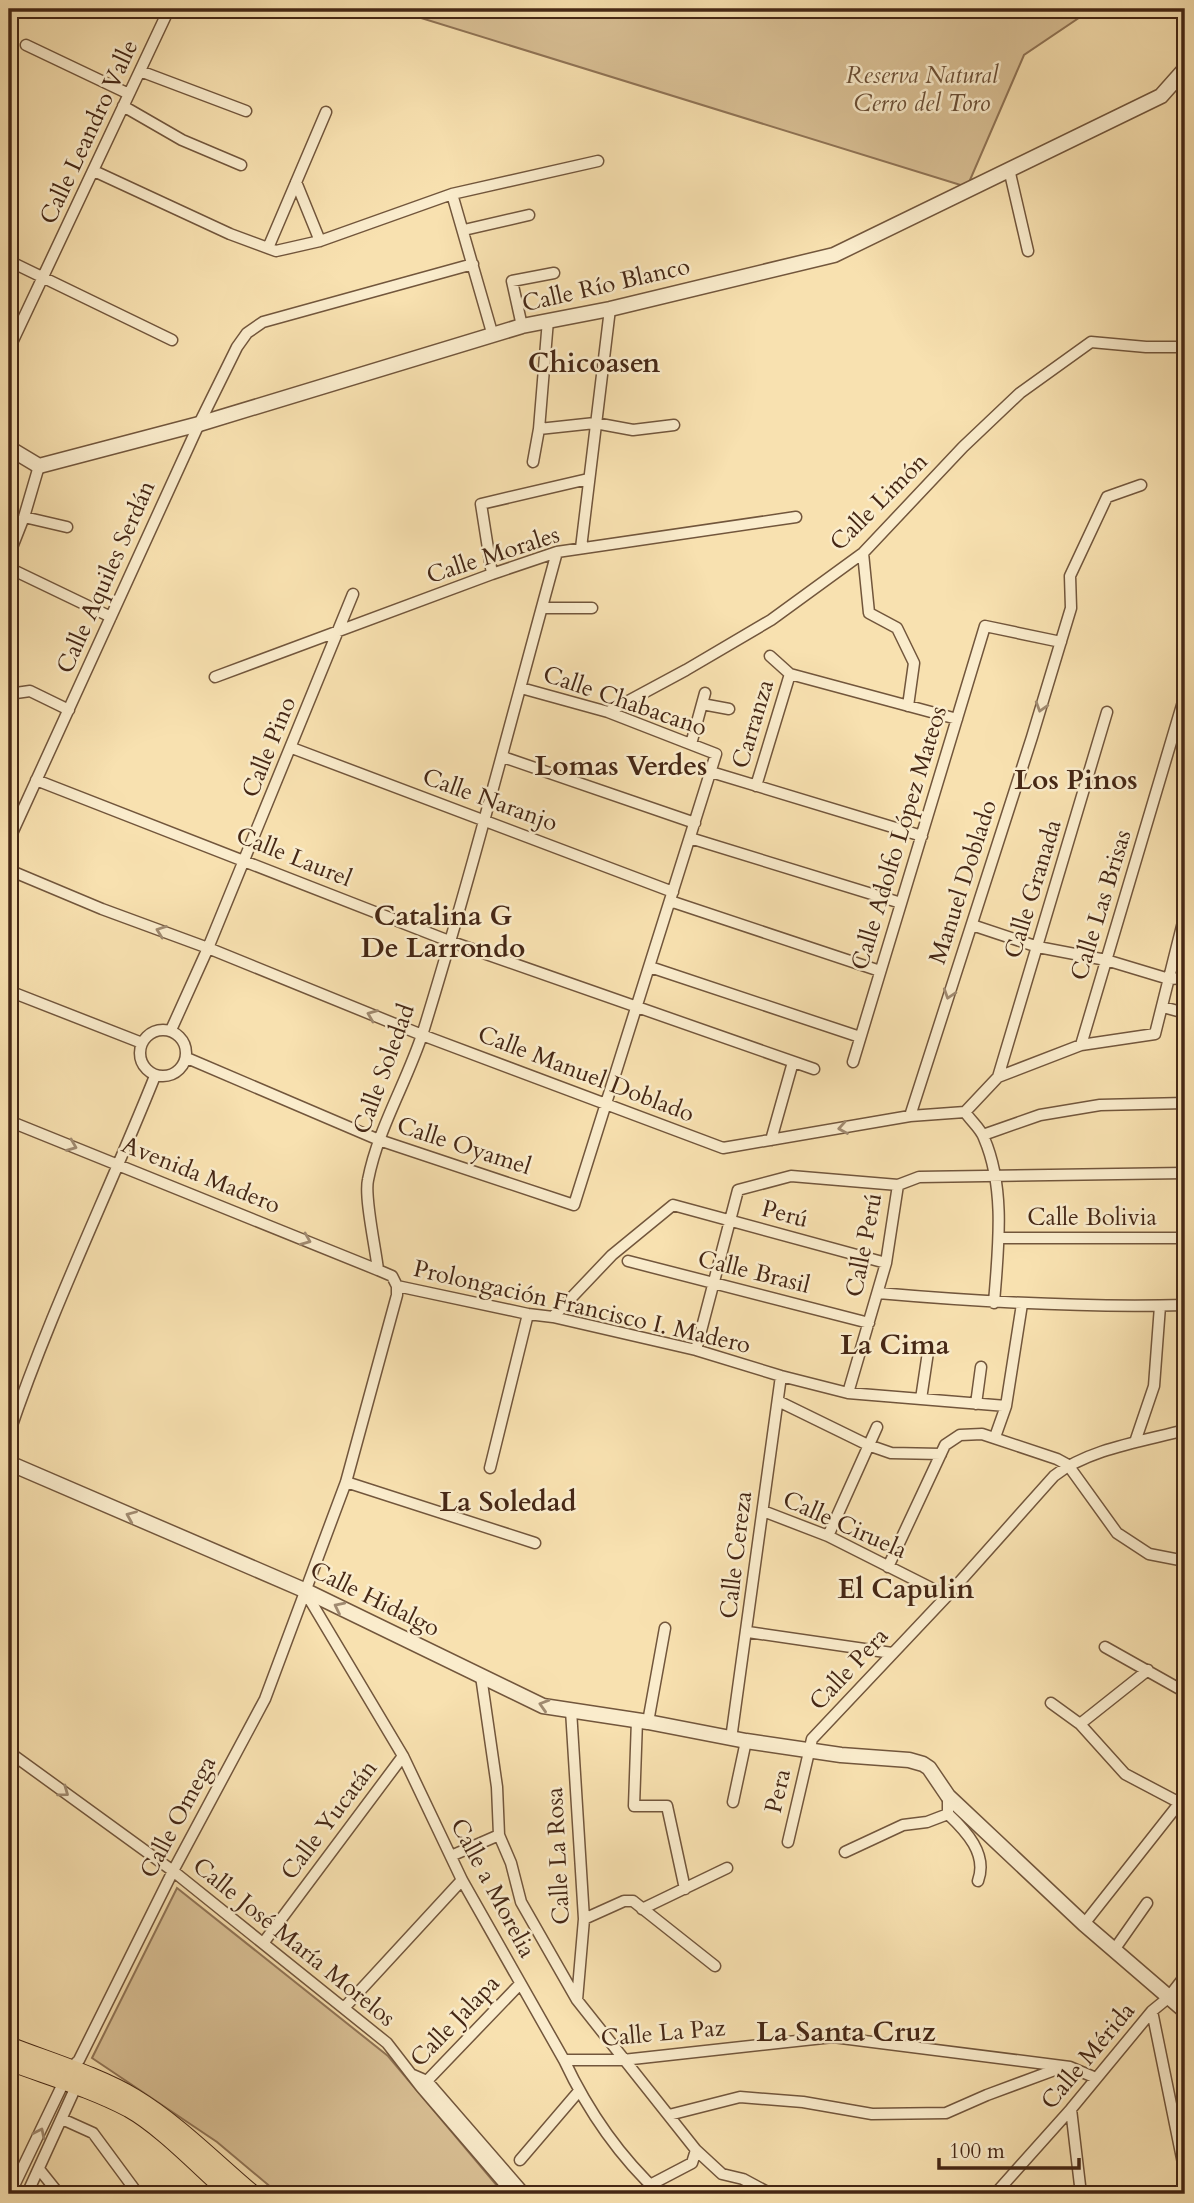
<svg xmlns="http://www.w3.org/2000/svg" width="1194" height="2203" font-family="Cardo,serif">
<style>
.green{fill:#dac196;stroke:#907456;stroke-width:2}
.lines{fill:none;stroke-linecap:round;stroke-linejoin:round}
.minor-casing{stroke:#72563c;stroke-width:13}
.tertiary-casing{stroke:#72563c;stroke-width:17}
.primary-casing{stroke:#452715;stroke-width:20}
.minor{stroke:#faeccc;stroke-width:10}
.tertiary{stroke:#faeccc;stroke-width:14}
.primary{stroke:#f8e1b0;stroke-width:18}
.oneway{stroke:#a08a70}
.labels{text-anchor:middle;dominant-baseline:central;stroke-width:5;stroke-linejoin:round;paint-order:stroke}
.park-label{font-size:24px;font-style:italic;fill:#6a4e35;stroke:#faeccc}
.street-label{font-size:24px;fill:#452715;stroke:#faeccc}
.quarter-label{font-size:28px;font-weight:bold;fill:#452715;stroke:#faeccc}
</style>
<rect width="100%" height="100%" fill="#f8e1b0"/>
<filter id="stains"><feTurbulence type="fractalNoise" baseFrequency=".00286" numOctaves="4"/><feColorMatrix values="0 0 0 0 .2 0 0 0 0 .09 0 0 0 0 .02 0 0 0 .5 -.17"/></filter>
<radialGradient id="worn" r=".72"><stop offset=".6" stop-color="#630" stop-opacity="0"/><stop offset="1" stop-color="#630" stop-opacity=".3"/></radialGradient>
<!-- green -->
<path class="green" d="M392,9H1092L1024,55L967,187Z
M177,1888L388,2056L504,2194H279L217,2142L92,2058Z"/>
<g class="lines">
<defs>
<path id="minor" d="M26,45L129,94
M140,71L246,111
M123,106L182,140L241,165
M1009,169L1028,251
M94,171L230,234L276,251L320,241L452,194L598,161
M296,182L320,241
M452,194L493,336
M464,230L529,215
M268,248L326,112
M9,261L172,340
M522,326L512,281L554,273
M9,349L169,9
M539,429L595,423L633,430L674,425
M533,462L539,429L548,320
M24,517L67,527
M581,548L610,309
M863,553L869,613L897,628L914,663L908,706
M9,555L24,517L39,466
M9,568L111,617
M492,574L481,504L588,479
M542,608H592
M770,656L790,674
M790,674L957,719
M215,677L492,574L557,552L796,517
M9,694L30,691L69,710
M702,704L729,709
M608,712L686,670L771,620L863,553L963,447L1020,393L1091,342L1146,347H1185
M691,744L705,693
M292,748L673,892
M503,757L695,823
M711,772L922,836
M36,780L449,941L814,1069
M756,786L790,674
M690,838L901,903
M9,840L199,424L237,347L247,333L263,322L473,264
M9,870L102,909L208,948L422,1035L723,1148L910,1116L965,1112L998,1077L1081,1045L1155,1034L1185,914
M670,901L880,971
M972,925L1038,947L1106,960L1169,979L1185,978
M650,967L860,1037
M9,991L142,1043
M1163,1007L1185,1013
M171,1030L208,948L353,594
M140 1053a23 23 0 1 1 46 0a23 23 0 1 1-46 0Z
M1081,1045L1185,695
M187,1058L379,1140L574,1205L716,754L608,712L521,688
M853,1062L985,626L1061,642
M998,1077L1107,712
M965,1112C971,1121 981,1129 984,1138C1006,1189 998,1250 994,1303
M910,1116L1032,737L1071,608L1070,576L1107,497L1141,485
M9,1121L378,1270
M983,1135L1040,1115L1100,1105L1185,1103
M771,1140L793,1062
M999,1238H1185
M628,1261L869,1323
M397,1286L528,1314L553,1317L696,1350L781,1376L848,1393L1006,1406
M878,1293C981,1302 1082,1308 1185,1305
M553,1317L612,1255L673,1205L886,1263
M696,1350L738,1190L791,1176L898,1185L919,1177L1185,1173
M848,1393L886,1263L898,1185
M921,1399L928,1352
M778,1401L868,1445L891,1453L941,1454
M976,1404L981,1367
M9,1434C50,1312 107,1196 155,1076
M995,1437L1006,1406L1022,1304
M1135,1442L1154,1386L1160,1306
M490,1468L528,1314
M346,1482L535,1543
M763,1511L828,1536L947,1596
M828,1536L877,1427
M888,1567L945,1445L960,1435L982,1434L1057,1459L1068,1465L1117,1533L1149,1554L1185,1561
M304,1590L403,1756L462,1880L564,2060C587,2109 620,2157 660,2194
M748,1632L892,1653
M1105,1647L1185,1692
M481,1676L497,1787L499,1835L511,1863L521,1902L577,2000L696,2150L722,2174L743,2179L771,2194
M1051,1703L1080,1724L1125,1774L1180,1803
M571,1710L584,1919L577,2000
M637,1720L634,1806H667L685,1889
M648,1722L665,1628
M1080,1724L1148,1670
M731,1739L781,1376
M9,1752L173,1871L387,2043L421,2087L513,2194
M948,1796V1814C966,1831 988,1854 978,1881
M733,1802L746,1741
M788,1842L812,1739L947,1596L1054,1476C1088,1449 1144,1441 1185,1430
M845,1852L903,1825L927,1822L948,1814
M451,1856L499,1835
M642,1909L727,1868
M584,1919L624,1901H633L715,1966
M1084,1924L1185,1796
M264,1942L403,1756
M1114,1950L1147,1903
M344,2008L462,1880
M1152,2011L1185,2173
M564,2060H623L833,2037L1070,2067L1096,2078
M413,2075L427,2081L525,2194
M423,2085L520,1984
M1071,2109L1081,2194
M669,2115L740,2097L803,2102L872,2114L946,2113L987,2095L1060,2068
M62,2119L93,2133L138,2194
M520,2160L579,2091
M39,2169L59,2194
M10,2194L70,2069L79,2060L173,1871L265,1699L346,1482L397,1295V1286L392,1276L378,1270C376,1250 364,1197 368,1180C378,1128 407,1082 423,1032C472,873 513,712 557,552
M27,2194L79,2080
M641,2194L650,2185L692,2163L696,2150
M995,2194L1071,2109L1152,2011L1168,1998L1185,1976"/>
<path id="tertiary" d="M9,448L39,466L199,424L522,326L610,309L834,255L1161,96L1185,69
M9,1463L304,1590L543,1706L648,1722L746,1741L841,1755L909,1760L923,1764L929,1768L948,1796L1084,1924L1185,2011"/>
<path id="primary" d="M9,2046C47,2061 100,2077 134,2098C177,2124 214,2162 252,2194
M9,2061C49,2076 91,2088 129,2108C163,2127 201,2168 231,2194"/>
</defs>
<!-- minor casing -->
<use href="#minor" class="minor-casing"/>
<!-- tertiary casing -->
<use href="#tertiary" class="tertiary-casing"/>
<!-- primary casing -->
<use href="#primary" class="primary-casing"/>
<!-- minor -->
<use href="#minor" class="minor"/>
<!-- tertiary -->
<use href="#tertiary" class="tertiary"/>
<!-- primary -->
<use href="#primary" class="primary"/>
</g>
<!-- one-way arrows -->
<defs><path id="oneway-chevron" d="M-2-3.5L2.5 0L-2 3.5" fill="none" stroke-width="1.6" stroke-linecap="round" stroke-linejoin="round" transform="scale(1.75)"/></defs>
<g class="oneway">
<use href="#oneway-chevron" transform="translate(1041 707) rotate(107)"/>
<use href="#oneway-chevron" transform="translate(161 931) rotate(-160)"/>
<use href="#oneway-chevron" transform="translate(949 994) rotate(108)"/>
<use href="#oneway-chevron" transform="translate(372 1015) rotate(-158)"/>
<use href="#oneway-chevron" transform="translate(843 1128) rotate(170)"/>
<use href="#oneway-chevron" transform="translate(72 1146) rotate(22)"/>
<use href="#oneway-chevron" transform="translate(306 1240) rotate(22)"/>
<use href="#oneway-chevron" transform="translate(131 1516) rotate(-157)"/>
<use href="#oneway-chevron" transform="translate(339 1607) rotate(-154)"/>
<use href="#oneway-chevron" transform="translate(544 1705) rotate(-163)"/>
<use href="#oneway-chevron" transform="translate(64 1792) rotate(36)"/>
<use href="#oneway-chevron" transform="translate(40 2133) rotate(-64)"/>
</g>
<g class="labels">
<!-- park labels -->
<g class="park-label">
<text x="922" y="75">Reserva Natural<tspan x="922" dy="28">Cerro del Toro</tspan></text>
</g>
<!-- street labels -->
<g class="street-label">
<text transform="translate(89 132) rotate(-65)">Calle Leandro Valle</text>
<text transform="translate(606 285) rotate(-13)">Calle Río Blanco</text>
<text transform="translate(879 502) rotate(-45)">Calle Limón</text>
<text transform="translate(493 555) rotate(-18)">Calle Morales</text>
<text transform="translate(106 577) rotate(-66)">Calle Aquiles Serdán</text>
<text transform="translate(625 701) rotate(19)">Calle Chabacano</text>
<text transform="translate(753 724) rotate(-73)">Carranza</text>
<text transform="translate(269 747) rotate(-68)">Calle Pino</text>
<text transform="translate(490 800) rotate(20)">Calle Naranjo</text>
<text transform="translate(899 838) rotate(-73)">Calle Adolfo López Mateos</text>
<text transform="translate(294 857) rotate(22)">Calle Laurel</text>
<text transform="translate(963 882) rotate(-72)">Manuel Doblado</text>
<text transform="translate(1033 889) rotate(-73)">Calle Granada</text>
<text transform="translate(1101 905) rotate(-73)">Calle Las Brisas</text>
<text transform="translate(384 1069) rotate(-70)">Calle Soledad</text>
<text transform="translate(586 1074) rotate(21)">Calle Manuel Doblado</text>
<text transform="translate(464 1146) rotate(18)">Calle Oyamel</text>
<text transform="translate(201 1175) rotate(22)">Avenida Madero</text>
<text transform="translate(785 1214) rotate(15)">Perú</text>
<text x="1092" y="1217">Calle Bolivia</text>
<text transform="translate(864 1245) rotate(-79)">Calle Perú</text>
<text transform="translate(754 1272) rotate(14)">Calle Brasil</text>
<text transform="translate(582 1307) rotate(13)">Prolongación Francisco I. Madero</text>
<text transform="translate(845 1525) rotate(24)">Calle Ciruela</text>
<text transform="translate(736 1555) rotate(-83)">Calle Cereza</text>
<text transform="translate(375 1599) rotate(26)">Calle Hidalgo</text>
<text transform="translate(849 1669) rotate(-47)">Calle Pera</text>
<text transform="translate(778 1791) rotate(-77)">Pera</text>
<text transform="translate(178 1817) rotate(-62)">Calle Omega</text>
<text transform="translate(329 1820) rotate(-53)">Calle Yucatán</text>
<text transform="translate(558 1856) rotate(-93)">Calle La Rosa</text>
<text transform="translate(493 1888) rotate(62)">Calle a Morelia</text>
<text transform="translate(294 1942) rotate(39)">Calle José María Morelos</text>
<text transform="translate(455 2021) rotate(-46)">Calle Jalapa</text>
<text transform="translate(663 2033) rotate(-5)">Calle La Paz</text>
<text transform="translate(1088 2056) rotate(-50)">Calle Mérida</text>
</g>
<!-- quarter labels -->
<g class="quarter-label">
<text x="594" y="363">Chicoasen</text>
<text x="621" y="766">Lomas Verdes</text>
<text x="1076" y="780">Los Pinos</text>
<text x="443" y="916">Catalina G<tspan x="443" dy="32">De Larrondo</tspan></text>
<text x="895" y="1345">La Cima</text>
<text x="508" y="1502">La Soledad</text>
<text x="906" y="1589">El Capulin</text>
<text x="846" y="2032">La Santa Cruz</text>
</g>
</g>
<!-- margin -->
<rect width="1194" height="2203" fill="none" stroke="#f8e1b0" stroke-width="35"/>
<rect x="10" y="10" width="1173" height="2182" fill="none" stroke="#452715" stroke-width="3.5"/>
<rect x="18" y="18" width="1159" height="2168" fill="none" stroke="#452715" stroke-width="2"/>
<!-- scale -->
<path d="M939 2158v10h140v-10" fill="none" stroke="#452715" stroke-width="3.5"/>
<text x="949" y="2158" font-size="21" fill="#452715" stroke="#faeccc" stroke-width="5" paint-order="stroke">100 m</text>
<rect width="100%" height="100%" filter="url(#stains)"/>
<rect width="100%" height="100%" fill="url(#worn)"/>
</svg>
